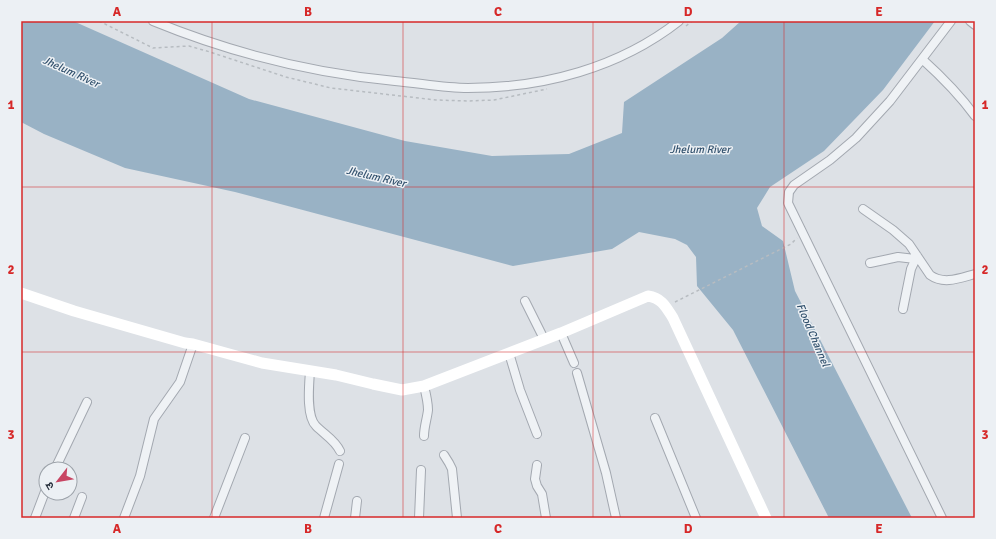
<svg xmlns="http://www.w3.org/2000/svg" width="996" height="539" font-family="Signika,'Noto Sans Devanagari',sans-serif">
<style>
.water{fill:#99b2c5}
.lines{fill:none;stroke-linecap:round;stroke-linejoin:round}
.minor-casing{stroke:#a3a8b0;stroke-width:10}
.path{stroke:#b7bcc1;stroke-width:1.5;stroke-dasharray:3 3;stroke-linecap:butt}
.minor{stroke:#eff2f5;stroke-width:8}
.secondary{stroke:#fff;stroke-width:11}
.grid{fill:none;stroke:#d62828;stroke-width:1;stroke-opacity:0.55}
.labels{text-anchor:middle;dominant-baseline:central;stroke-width:3;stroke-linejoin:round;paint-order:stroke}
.water-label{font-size:11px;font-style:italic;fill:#33526e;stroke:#ecf0f4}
.neatline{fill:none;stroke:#d62828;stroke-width:1.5}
.grid-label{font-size:13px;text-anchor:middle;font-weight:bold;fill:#d62828}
</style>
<rect width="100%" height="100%" fill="#dde1e6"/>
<!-- water -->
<path class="water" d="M21,21H73L249,99L405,141L492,156L569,154L622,133L624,102L722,38L741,21H935L883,90L824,151L770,187L757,208L762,226L783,241L795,291L912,518H829L733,330L697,286L696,257L687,245L675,239L639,232L612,249L513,266L235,192L125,168L44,134L21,122Z"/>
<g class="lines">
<defs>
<path id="minor" d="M153,21C231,53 312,73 395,81C419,83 444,88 468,88C543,88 619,68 679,21
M970,21L975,25
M922,59C942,77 959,94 975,116
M863,209L893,230L909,244L930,275C944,285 960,278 975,274
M870,263L898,257L915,259
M525,301L544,339
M903,309L911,269L917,256
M561,333L574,363
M509,353L520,390L537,434
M310,371C309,386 306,416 316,426C325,435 335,440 340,451
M577,373L606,473L616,518
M424,386C426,394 428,402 428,410C427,419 424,427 424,436
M655,418L696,518
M444,455L449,463L452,469L457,518
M537,465L535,479L537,486L542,494L546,518
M55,469L87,402
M35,518L46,489
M74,518L82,497
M124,518L140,476L154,419L180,382L193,344
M214,518L245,438
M324,518L339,464
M355,518L357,501
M419,518L421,470
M942,518L788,203L789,192L794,185L830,160L856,138L890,101L951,21"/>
</defs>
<!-- minor casing -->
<use href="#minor" class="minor-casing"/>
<!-- path -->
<path class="path" d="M99,21L153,48L189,46L210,52L286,77L331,88L436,100L468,101L494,100L547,89
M686,26L692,21
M675,302L791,244L797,238"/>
<!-- minor -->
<use href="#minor" class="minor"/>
<!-- secondary -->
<path class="secondary" d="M21,293L74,311L185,343L193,344L262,363L336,375L373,384L402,390L424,386L561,333L648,296C662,298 666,307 673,318L766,518"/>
</g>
<!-- grid -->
<path class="grid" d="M212,21V518M403,21V518M593,21V518M784,21V518M21,187H975M21,352H975"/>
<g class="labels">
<!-- water labels -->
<g class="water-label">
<text transform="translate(71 72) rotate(24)">Jhelum River</text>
<text x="700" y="149">Jhelum River</text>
<text transform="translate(376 177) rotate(13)">Jhelum River</text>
<text transform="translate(813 335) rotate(67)">Flood Channel</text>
</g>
</g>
<!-- border -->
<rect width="996" height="539" fill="none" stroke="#ecf0f4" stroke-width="44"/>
<!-- north arrow -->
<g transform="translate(58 481) rotate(239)"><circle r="19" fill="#ecf0f4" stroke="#9da3aa"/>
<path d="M0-3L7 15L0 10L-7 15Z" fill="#c84563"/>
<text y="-6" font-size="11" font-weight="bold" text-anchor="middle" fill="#27303c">उ</text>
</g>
<rect x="22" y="22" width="952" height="495" class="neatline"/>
<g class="grid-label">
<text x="117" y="16">A</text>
<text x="308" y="16">B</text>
<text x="498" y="16">C</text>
<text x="688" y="16">D</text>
<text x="879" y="16">E</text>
<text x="11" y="109">1</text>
<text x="985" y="109">1</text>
<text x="11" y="274">2</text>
<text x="985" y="274">2</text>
<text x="11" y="439">3</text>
<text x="985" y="439">3</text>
<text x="117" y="533">A</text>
<text x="308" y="533">B</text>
<text x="498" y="533">C</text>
<text x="688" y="533">D</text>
<text x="879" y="533">E</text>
</g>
</svg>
